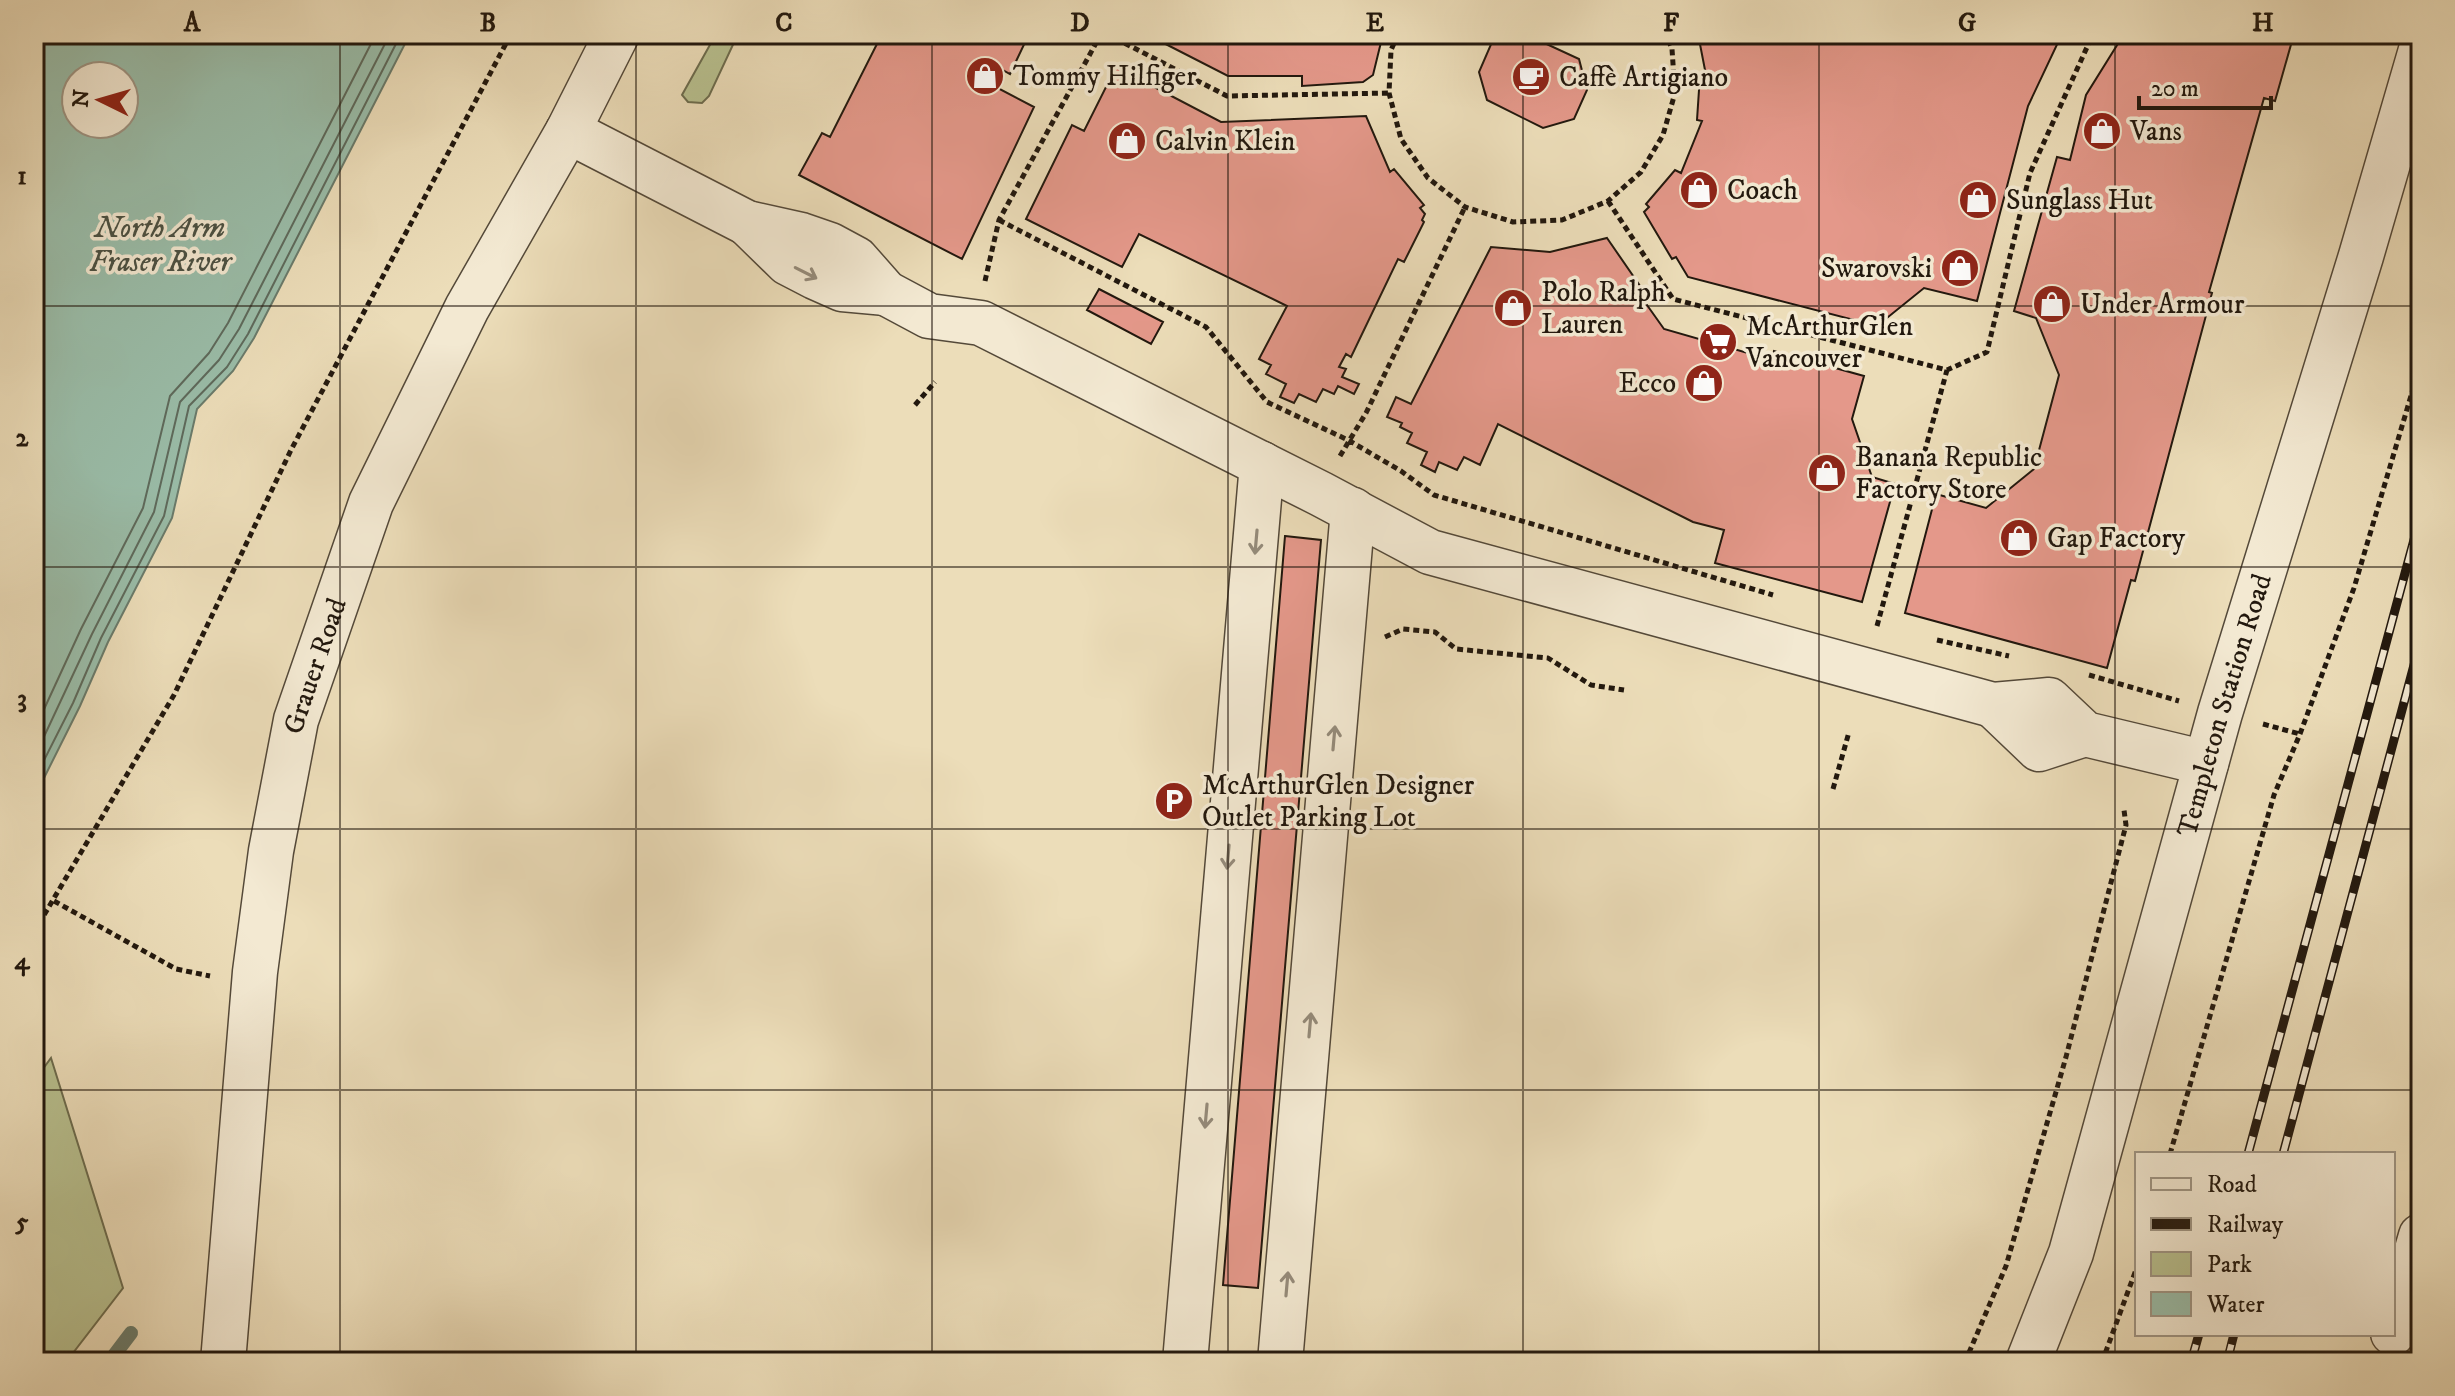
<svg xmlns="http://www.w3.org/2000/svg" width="2455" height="1396" font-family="'IM FELL DW Pica',serif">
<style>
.green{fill:#b8c08f;stroke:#6d6c4e;stroke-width:2}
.water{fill:#9abda9;stroke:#6a7b6b;stroke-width:2;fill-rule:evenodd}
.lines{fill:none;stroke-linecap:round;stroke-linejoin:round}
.shore{stroke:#5e6a5c;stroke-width:2}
.stream{stroke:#6a7b6b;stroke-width:14}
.building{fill:#e4988a;stroke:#22180e;stroke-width:2}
.minor-casing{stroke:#544939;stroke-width:47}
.path{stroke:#22180e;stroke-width:5;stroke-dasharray:6 4;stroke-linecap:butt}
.minor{stroke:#f3e9d2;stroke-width:44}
.rail-casing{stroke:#22180e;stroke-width:9}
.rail{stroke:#f3e9d2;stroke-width:6;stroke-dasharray:18;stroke-linecap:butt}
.oneway{stroke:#958b7a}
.grid{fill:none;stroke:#22180e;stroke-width:2;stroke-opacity:0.55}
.labels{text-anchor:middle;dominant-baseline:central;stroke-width:7;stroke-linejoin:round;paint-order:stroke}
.poi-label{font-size:28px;fill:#22180e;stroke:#f3e9d2;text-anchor:start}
.street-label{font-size:28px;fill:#22180e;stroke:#f3e9d2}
.water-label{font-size:30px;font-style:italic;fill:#4c5244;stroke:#f3e9d2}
.neatline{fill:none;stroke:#22180e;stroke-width:3}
.grid-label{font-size:26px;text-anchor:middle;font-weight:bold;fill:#22180e}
</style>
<rect width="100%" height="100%" fill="#ecddb9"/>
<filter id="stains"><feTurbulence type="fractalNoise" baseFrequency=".0025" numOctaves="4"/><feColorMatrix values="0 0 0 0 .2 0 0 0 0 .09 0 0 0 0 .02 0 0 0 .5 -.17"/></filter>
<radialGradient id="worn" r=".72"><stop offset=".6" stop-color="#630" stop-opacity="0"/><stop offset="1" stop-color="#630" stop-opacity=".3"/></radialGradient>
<!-- green -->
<path class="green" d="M716,34H738L709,96L702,103L688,102L682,95Z
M51,1058L123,1288L66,1362H34V1081Z"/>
<!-- water -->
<path class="water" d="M34,34H410L254,338L233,371L197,409L172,518L108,642L80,706L34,798ZM76,76H124V124H76Z"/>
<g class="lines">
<!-- shore -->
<path class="shore" d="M34,731L81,629L143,508L170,396L209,353L228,323L376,34
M34,758L92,634L154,512L180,402L219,360L239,329L390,34
M34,780L73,703L101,638L164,516L189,406L227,367L248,334L401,34"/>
<!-- stream -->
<path class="stream" d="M109,1362L131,1333"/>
</g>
<!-- building -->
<path class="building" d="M882,34H1029L1010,74L1001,69L992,85L1034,107L962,259L799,175L822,133L830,137Z
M1146,34H1383L1373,75L1363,82L1302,86V76H1228Z
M1517,34H1525L1579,59L1587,90L1574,119L1543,128L1487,100L1479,72L1492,42Z
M1698,34H2062L2028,106L1977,301L1924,288L1877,326L1688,277L1676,257L1672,259L1644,212L1649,207L1646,204L1675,170L1681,173L1702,121L1697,120L1700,75H1706Z
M2124,34H2294L2275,101L2264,98L2209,292L2212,293L2135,581L2131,580L2107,668L1905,613L1936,494L1986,508L2034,469L2059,375L2036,318L2014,311L2057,157L2070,160L2086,95Z
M1116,67L1221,122L1366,116L1390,172L1394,169L1424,205L1420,208L1425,214L1422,220L1424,222L1404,262L1398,259L1351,357L1346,354L1339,367L1346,369L1342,377L1359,384L1354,394L1338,386L1334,394L1323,389L1316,402L1299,394L1294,403L1280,397L1286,384L1266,374L1271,365L1259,359L1287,306L1139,234L1122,267L1026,219L1072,125L1084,131Z
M1607,238L1647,296L1642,298L1664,329L1772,360L1774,351L1864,376L1852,419L1872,477L1895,484L1862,602L1715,563L1724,530L1693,522L1498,424L1480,465L1464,457L1457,470L1439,462L1435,472L1421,465L1427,452L1407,443L1412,433L1400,427L1402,423L1387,417L1396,397L1411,404L1491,247L1550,252Z
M1099,289L1163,322L1151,344L1087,310Z
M1285,536L1321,540L1258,1288L1223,1285Z"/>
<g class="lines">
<defs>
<g id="minor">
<path d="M568,131L747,223L801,235L830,245L856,259L886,293L929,316L981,323L1321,494L1430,552L1993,705L2049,700L2085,734L2206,763"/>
<path d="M747,223L788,263L815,277L842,289L886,293"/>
<path d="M1993,705L2039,749L2085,734"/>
<path d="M2393,1333L2421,1236"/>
<path id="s1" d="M223,1362L255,972L271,851L296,720L371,503L467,308L568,131L617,34"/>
<path d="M1185,1362L1262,464"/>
<path d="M1280,1362L1353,510"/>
<path id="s2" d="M2028,1362L2071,1253L2220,713L2361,256L2421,50"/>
</g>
</defs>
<!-- minor casing -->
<use href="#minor" class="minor-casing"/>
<!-- path -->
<path class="path" d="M1107,34L1227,96L1389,93
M1398,34L1391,50L1389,93L1401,139L1428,178L1465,207L1513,222L1562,220L1608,201L1641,172L1663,135L1675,93L1672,49L1666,34
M1608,201L1673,299L1947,370L1987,352L2030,173L2093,34
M999,220L1206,327L1267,402L1348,440L1401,471L1434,495L1773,595
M985,281L999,220L1101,34
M915,405L935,382
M1340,456L1366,413L1465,207
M1877,626L1947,370
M1385,637L1403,629L1435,632L1456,649L1548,658L1591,685L1624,690
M1937,640L2009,656
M2089,675L2179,701
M2263,724L2300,734
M1833,789L1849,732
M54,901L176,969L210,976
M34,932L174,695L291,450L511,34
M2170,1154L2274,795L2300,734L2354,588L2421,362
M1965,1362L2006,1266L2066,1057L2114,871L2126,825L2124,810
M2102,1362L2137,1267"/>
<!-- minor -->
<use href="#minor" class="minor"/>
<defs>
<path id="rail" d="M2248,1154L2421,514
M2283,1154L2421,639
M2191,1362L2199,1334
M2227,1362L2234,1334"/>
</defs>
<!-- rail casing -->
<use href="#rail" class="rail-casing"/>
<!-- rail -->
<use href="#rail" class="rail"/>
</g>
<!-- one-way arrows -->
<defs><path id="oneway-shaft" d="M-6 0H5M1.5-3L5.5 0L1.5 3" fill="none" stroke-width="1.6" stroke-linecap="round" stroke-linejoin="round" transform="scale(2)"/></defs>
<g class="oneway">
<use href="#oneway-shaft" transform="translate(806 273) rotate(27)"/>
<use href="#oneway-shaft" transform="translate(1256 542) rotate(95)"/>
<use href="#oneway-shaft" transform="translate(1334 738) rotate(-85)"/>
<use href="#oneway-shaft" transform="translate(1228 857) rotate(95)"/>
<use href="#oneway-shaft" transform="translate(1310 1025) rotate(-85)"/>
<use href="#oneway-shaft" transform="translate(1206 1116) rotate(95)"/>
<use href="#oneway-shaft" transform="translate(1287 1284) rotate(-85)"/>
</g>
<!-- grid -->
<path class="grid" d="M340,34V1362M636,34V1362M932,34V1362M1228,34V1362M1523,34V1362M1819,34V1362M2115,34V1362M34,306H2421M34,567H2421M34,829H2421M34,1090H2421"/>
<!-- icons -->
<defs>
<symbol id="shop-disc" viewBox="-11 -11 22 22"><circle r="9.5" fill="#8f2418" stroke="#f3e9d2"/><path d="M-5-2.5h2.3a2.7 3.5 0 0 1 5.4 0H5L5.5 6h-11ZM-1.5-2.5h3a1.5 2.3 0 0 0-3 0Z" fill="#fff"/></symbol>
<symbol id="cafe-disc" viewBox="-11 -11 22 22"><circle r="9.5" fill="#8f2418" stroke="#f3e9d2"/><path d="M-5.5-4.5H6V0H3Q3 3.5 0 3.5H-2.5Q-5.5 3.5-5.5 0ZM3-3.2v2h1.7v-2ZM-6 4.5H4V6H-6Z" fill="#fff"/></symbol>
<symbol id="supermarket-disc" viewBox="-11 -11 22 22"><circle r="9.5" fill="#8f2418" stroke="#f3e9d2"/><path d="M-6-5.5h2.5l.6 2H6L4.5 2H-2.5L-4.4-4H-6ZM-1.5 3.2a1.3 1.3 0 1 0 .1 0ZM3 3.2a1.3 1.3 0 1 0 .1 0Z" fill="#fff"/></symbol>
<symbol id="parking-disc" viewBox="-11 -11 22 22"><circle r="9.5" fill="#8f2418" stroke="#f3e9d2"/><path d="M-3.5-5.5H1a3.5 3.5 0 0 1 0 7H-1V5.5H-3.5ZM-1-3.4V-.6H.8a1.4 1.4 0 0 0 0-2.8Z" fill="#fff"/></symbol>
</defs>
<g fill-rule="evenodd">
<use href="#shop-disc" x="963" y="54" width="44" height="44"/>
<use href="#cafe-disc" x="1509" y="55" width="44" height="44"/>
<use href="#shop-disc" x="2080" y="109" width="44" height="44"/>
<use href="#shop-disc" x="1105" y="119" width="44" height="44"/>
<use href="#shop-disc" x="1677" y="168" width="44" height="44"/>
<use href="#shop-disc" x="1956" y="178" width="44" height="44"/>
<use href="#shop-disc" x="1938" y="246" width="44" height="44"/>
<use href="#shop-disc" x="2030" y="282" width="44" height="44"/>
<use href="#shop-disc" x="1491" y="286" width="44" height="44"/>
<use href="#supermarket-disc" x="1696" y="320" width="44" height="44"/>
<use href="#shop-disc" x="1682" y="361" width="44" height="44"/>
<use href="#shop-disc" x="1805" y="451" width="44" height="44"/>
<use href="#shop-disc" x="1997" y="516" width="44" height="44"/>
<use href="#parking-disc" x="1152" y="779" width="44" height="44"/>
</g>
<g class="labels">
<!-- poi labels -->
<g class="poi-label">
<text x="1013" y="76">Tommy Hilfiger</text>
<text x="1559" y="77">Caffè Artigiano</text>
<text x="2130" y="131">Vans</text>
<text x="1155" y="141">Calvin Klein</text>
<text x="1727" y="190">Coach</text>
<text x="2006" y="200">Sunglass Hut</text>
<text x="1932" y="268" text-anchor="end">Swarovski</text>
<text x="1541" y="292">Polo Ralph<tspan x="1541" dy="32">Lauren</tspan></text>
<text x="2080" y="304">Under Armour</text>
<text x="1746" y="326">McArthurGlen<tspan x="1746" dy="32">Vancouver</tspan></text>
<text x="1676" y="383" text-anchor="end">Ecco</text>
<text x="1855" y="457">Banana Republic<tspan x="1855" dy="32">Factory Store</tspan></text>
<text x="2047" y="538">Gap Factory</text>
<text x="1202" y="785">McArthurGlen Designer<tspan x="1202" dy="32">Outlet Parking Lot</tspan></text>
</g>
<!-- street labels -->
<g class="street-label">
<text stroke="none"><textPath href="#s1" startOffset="704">Grauer Road</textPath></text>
<text stroke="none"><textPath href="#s2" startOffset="686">Templeton Station Road</textPath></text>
</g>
<!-- water labels -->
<g class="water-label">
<text x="160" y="228">North Arm<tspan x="160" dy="34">Fraser River</tspan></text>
</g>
</g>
<!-- margin -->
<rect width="2455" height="1396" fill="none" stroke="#ecddb9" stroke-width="88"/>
<!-- legend -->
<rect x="2135" y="1152" width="260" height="184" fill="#f3e9d2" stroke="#9f9584" stroke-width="2"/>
<rect x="2151" y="1178" width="40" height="12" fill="#f3e9d2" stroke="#9f9584" stroke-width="2"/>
<text x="2207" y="1192" font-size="24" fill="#22180e">Road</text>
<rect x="2151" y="1218" width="40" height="12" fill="#22180e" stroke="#9f9584" stroke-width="2"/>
<text x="2207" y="1232" font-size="24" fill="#22180e">Railway</text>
<rect x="2151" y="1252" width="40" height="24" fill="#b8c08f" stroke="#9f9584" stroke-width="2"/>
<text x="2207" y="1272" font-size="24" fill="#22180e">Park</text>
<rect x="2151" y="1292" width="40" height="24" fill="#9abda9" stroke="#9f9584" stroke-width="2"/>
<text x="2207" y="1312" font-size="24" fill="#22180e">Water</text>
<!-- north arrow -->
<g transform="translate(100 100) rotate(275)"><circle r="38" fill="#f3e9d2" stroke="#9f9584" stroke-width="2"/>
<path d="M0-6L14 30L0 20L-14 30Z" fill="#8f2418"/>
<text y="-12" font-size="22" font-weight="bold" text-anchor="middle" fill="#22180e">N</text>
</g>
<!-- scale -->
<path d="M2139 96v12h132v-12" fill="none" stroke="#22180e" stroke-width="4"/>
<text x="2151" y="96" font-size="24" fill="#22180e" stroke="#f3e9d2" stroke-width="6" paint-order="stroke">20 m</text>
<rect x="44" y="44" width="2367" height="1308" class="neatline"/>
<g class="grid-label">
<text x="192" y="31">A</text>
<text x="488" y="31">B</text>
<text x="784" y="31">C</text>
<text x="1080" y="31">D</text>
<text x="1375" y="31">E</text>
<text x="1671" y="31">F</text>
<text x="1967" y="31">G</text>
<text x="2263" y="31">H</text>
<text x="22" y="184">1</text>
<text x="22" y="446">2</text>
<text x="22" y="707">3</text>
<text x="22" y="969">4</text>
<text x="22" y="1230">5</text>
</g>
<rect width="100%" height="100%" filter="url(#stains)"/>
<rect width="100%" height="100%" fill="url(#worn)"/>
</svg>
